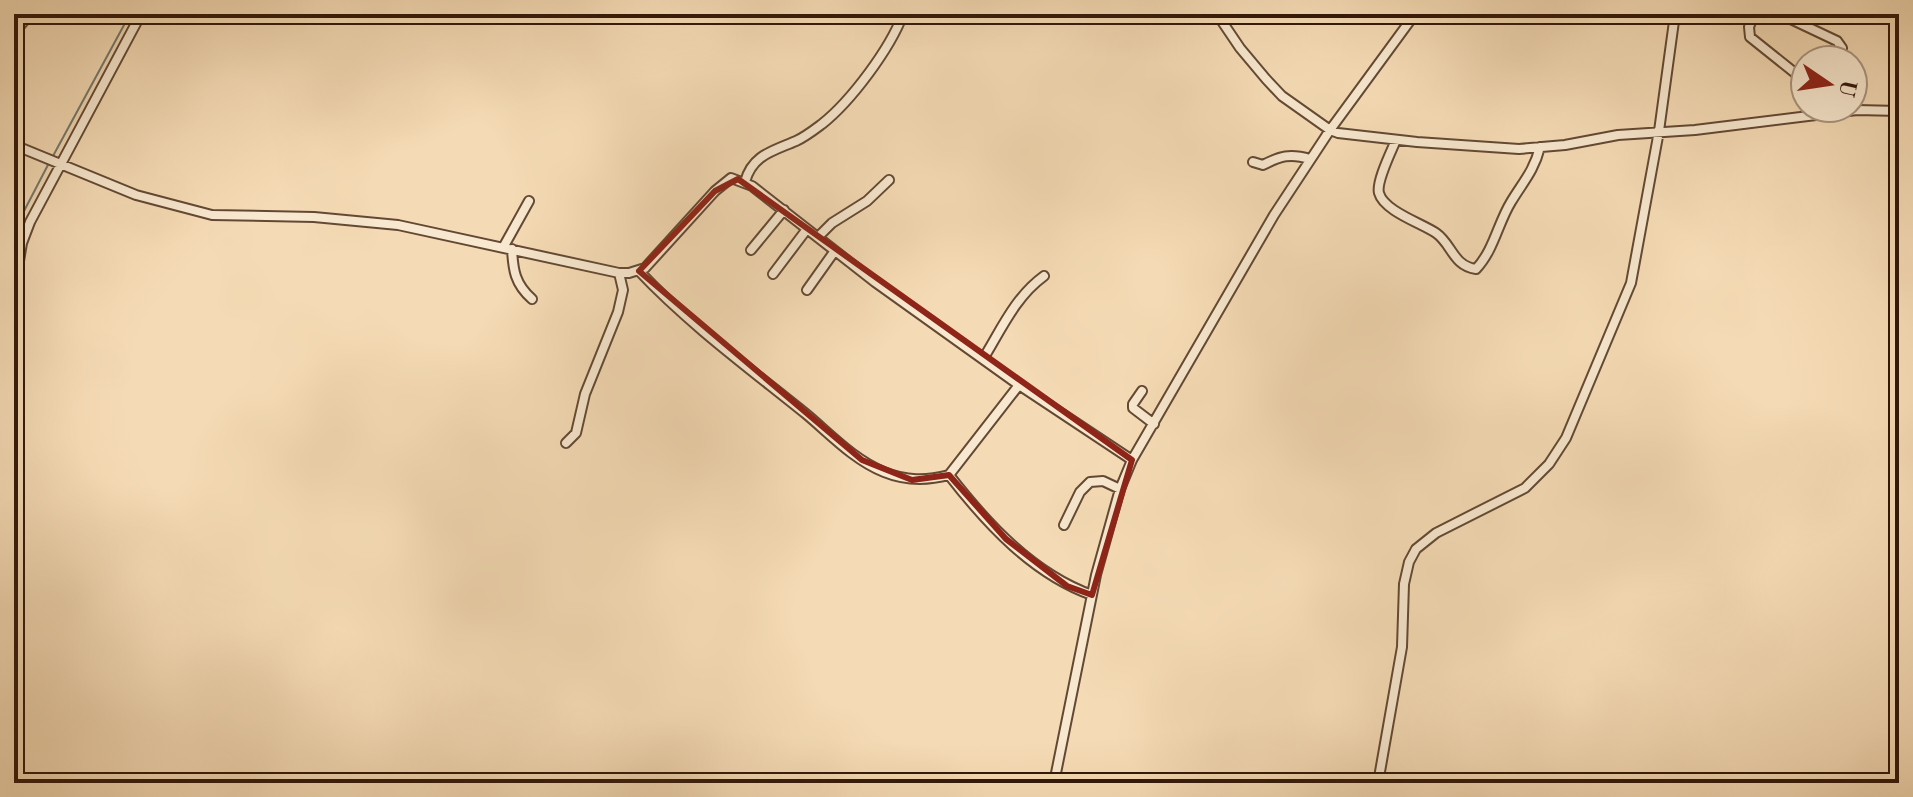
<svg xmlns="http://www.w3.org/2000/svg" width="1913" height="797" font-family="'Old Standard TT',serif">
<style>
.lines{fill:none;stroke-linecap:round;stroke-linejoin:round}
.stream{stroke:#737970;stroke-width:2}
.minor-casing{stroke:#634934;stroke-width:12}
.minor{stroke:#f8e8cf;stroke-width:8}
.marked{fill:none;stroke:#8f2418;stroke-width:6;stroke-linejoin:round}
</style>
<rect width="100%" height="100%" fill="#f5dbb5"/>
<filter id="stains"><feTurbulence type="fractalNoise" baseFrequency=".0025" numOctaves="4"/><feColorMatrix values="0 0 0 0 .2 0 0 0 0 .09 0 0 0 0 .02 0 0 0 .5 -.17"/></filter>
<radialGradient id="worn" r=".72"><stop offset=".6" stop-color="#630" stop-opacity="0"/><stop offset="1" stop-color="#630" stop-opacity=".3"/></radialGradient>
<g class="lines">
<!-- stream -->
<path class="stream" d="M53,156L130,14
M14,236L23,213L50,161"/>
<defs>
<path id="minor" d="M1217,14L1240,48L1266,79L1282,96L1330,130L1338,133L1417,142L1519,149L1565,145L1618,135L1695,130L1857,110L1899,111
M1754,14L1749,27L1750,37L1805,81
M1780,14L1837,41L1842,48L1838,60
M14,33L30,14
M1396,140C1391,152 1376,182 1379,193C1384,211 1421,223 1436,233C1452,244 1453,266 1476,269C1494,250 1498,223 1511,202C1523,182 1534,171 1540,147
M14,145L136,195L212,215L314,217L398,225L619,273H629L645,268L715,191L731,178L752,186L875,282L1019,385L1132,460
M1253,162L1263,165C1280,156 1290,153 1310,159
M745,182C752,155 773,151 796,141C805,137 814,130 822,124C851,101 890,49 903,14
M818,237L832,223L867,201L889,180
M504,246L529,201
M512,249C513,270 515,284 532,299
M751,250L784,210
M639,271C689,324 749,368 806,414C830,434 854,460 884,472C906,481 926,481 949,475L1019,385
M773,274L807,229
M807,290L834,252
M983,359C1001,330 1015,297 1044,276
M1142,391L1133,404V408L1154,424
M566,443L576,433L585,394L618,312L623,290L619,273
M949,475C987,524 1033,574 1092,595
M1064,525L1080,492L1090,482L1103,481L1120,489
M15,783L18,461L17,273L22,243L30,222L141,14
M1054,783L1096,575L1120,489L1132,460L1274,215L1330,130L1415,14
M1378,783L1402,647L1404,584L1409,562L1416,549L1436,533L1525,488L1549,464L1566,438L1631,283L1659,131L1675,14"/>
</defs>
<!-- minor casing -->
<use href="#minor" class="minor-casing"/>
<!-- minor -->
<use href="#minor" class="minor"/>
</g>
<!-- marked area -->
<path class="marked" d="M738,179L1132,460L1092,595L1067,586L1006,539L949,475L912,480L862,460L639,271L715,191Z"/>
<!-- margin -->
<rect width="1913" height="797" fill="none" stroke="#f5dbb5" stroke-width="48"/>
<rect x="16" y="16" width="1881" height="765" fill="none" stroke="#321809" stroke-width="4"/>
<rect x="24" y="24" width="1865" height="749" fill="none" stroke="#321809" stroke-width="2"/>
<!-- north arrow -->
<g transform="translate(1829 84) rotate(103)"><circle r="38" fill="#f8e8cf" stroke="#a99580" stroke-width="2"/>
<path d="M0-6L14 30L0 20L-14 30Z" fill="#8f2418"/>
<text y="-12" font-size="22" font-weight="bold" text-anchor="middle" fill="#321809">U</text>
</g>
<rect width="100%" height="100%" filter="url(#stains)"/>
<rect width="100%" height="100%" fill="url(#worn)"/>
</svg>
